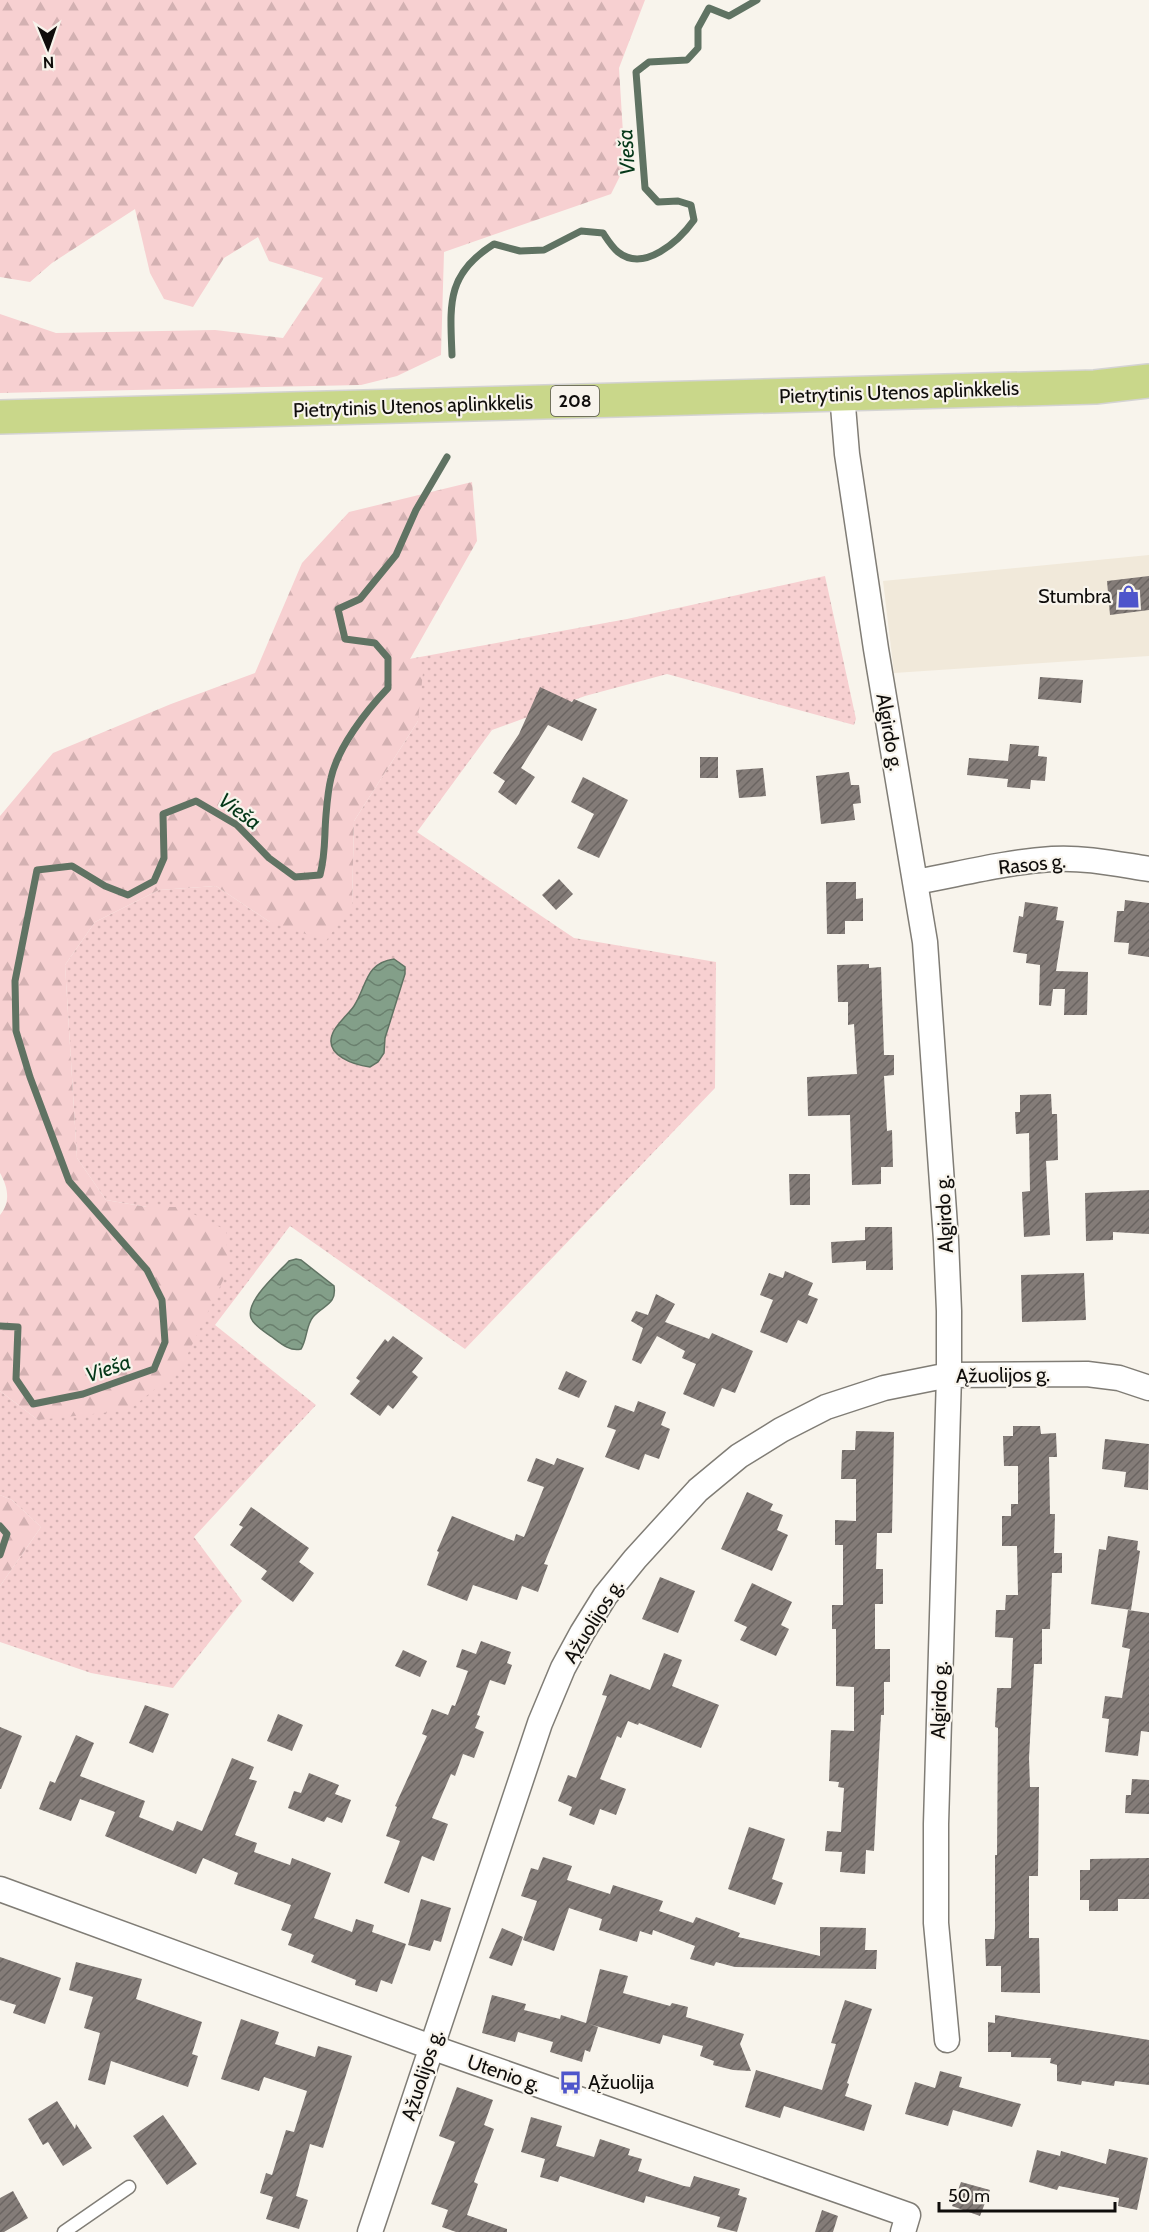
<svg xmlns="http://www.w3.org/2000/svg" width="1149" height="2232" font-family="Cabin,sans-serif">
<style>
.built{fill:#f1e9da}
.grass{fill:url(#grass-dots)}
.forest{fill:url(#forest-firs)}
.water{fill:url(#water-waves);stroke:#607363;stroke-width:1.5}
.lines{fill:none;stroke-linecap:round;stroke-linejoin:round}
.stream{stroke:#607363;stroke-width:7}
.building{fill:url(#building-hatch)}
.lane-casing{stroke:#807d76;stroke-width:15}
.street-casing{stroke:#807d76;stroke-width:27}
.highway-casing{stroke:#d4d3d3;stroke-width:36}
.lane{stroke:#fff;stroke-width:12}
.street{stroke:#fff;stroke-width:24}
.highway{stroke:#c9d78a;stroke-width:33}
.labels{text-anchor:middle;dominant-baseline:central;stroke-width:4.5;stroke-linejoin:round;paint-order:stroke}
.shield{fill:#f8f4ec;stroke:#55524e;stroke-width:1.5}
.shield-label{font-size:18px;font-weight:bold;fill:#0f0d0b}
.street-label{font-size:20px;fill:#0f0d0b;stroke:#f8f4ec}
.poi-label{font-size:20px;fill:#0f0d0b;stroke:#f8f4ec;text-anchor:end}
.water-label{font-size:21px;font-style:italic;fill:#043718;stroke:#f8f4ec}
</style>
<defs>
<pattern id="grass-dots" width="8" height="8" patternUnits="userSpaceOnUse" patternTransform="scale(1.5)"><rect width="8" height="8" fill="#f7d0d1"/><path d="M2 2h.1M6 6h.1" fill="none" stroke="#d3b1b2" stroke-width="1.8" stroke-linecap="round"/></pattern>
<pattern id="forest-firs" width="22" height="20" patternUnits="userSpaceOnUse" patternTransform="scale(1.5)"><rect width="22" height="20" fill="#f7d0d1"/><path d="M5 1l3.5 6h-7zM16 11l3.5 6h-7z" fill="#d3b1b2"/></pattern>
<pattern id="water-waves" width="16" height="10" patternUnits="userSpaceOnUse" patternTransform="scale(1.5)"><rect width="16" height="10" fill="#839f89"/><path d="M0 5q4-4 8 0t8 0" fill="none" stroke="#6a806e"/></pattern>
<pattern id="building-hatch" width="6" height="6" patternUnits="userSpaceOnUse" patternTransform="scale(1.5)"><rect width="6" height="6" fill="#847c78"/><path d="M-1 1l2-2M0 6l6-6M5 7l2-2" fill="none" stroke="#6a6461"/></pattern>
</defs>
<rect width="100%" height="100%" fill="#f8f4ec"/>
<!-- built -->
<path class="built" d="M1149,555V656L894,673L883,581Z"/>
<!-- grass -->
<path class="grass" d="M825,576L856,719L854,725L667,674L585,696L492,730L417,832L574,938L716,962L715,1088L465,1349L290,1226L215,1325L316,1405L194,1537L242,1601L173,1688L91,1673L0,1642V1586L41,1527L12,1500L0,1495V1391L38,1420L179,1207H147L106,1200L77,1158L65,965L95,922L159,890L216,886L270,922L352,904L354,821L418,721L409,659L627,619Z"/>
<!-- forest -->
<path class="forest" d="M0,0H645L619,68L625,166L611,194L444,252L441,355L397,376L361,385L0,393V314L56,333L215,330L283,338L323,278L269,261L258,237L224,258L193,307L164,299L150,273L135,209L52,263L30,282L0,277Z
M472,482L477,541L410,659L423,672L418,721L354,821L352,904L326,941L270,922L216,886L159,890L95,922L65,965L77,1158L106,1200L147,1207H179L226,1230L228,1270L181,1368L129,1410L38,1420L0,1391V1215C11,1202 8,1187 0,1173V816L53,753L171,704L255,673L302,563L349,512Z
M0,1495L12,1500L41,1527L0,1586Z"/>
<!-- water -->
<path class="water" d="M394,959L405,967V974L385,1038L384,1053L378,1062L370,1067C355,1065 325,1056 332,1035C335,1025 348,1015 354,1006C367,986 365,963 394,959Z
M296,1259L301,1260L334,1286C337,1305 323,1305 313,1317C306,1325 307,1340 301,1349C290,1352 280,1343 272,1337C265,1332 254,1326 251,1318C245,1301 278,1273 289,1261Z"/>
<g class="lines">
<!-- stream -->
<path class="stream" d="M452,355C450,304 446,274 494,244L520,251L544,250L581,231L603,233C607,239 612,247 618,252C644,273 679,241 694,220L691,205L678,201L658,202L645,188L636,72L649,62L687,60L698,48V28L709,8L729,16L757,0
M0,1326L18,1327L16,1379L33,1404L83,1394L154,1369L165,1342L162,1300L147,1270L69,1181L30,1077L16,1031L15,981L37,870L72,866L105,886L128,895L154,881L164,858L163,814L196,801L237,825L269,858L295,877L320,875C326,852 324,837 326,815C327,803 328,790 331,778C338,747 366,711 388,688V658L375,643L345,639L338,609L360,599L396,555L416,510L447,457
M0,1526L7,1534L0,1555"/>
</g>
<!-- building -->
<path class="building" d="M1149,576V610L1110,615L1107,581Z
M1040,677L1083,680L1081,703L1038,699Z
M540,687L572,702L574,699L597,709L582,741L548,725L521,768L535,777L516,805L498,792L505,781L493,773L519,734Z
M1010,744L1039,746L1038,756L1047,757L1045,781L1031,780L1030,789L1007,787L1008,779L967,775L969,758L1008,761Z
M700,757H718V778H700Z
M763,768L766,796L739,798L736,770Z
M849,772L851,785H859L861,803L853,804L855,820L821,824L816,776Z
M583,777L628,800L599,858L577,848L594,814L571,802Z
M559,879L573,894L556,910L542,895Z
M826,882H856V899L863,898V921H845V934H827Z
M1125,900L1149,903V957L1128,954L1129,943L1114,942L1117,911H1124Z
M1025,902L1058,907L1056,920L1064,921L1056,971L1088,972L1087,1015H1064L1065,989H1053L1051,1006L1039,1005L1040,965L1026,963L1027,954L1013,952L1019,916L1023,917Z
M869,964V968L881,967L884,1055H894V1075L884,1076L887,1131L892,1130L893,1167H881V1184L852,1185L850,1115L808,1116L807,1077L857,1074L854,1024L848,1025V1002H838L837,965Z
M1051,1094L1052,1114H1057L1058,1160L1046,1161L1050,1235L1024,1237L1022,1192L1030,1191L1029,1133L1016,1134L1015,1112H1020V1095Z
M789,1174H810V1205H790Z
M1149,1190V1234L1113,1232V1240L1086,1241L1085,1193Z
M865,1227H892L893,1270H866V1261L832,1263L831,1242L865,1240Z
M785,1271L813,1283L808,1295L818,1299L807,1324L798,1320L787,1343L760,1332L773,1300L760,1295L769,1273L783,1278Z
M1084,1273L1086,1320L1022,1322L1021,1275Z
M656,1294L675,1304L665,1322L709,1339L712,1333L753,1351L735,1393L722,1388L714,1407L683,1394L696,1364L682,1358L685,1351L657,1336L641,1364L632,1360L643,1328L631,1321L636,1311L648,1315Z
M393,1336L423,1358L412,1372L418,1377L393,1409L388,1405L380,1416L350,1394L360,1381L356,1378L385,1339L388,1342Z
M566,1371L587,1381L579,1398L558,1389Z
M638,1401L666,1412L661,1425L670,1429L659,1459L645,1454L639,1470L605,1457L616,1430L607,1427L615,1405L634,1412Z
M1013,1426H1040L1041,1434L1056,1433L1057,1457H1049L1050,1514H1055L1054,1553H1062V1573H1052L1050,1629H1042V1664H1034L1029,1758L1030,1787H1039L1038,1876H1029V1938H1039L1040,1993L1001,1992V1966H986L985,1939H994L995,1929V1855H997L998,1728L995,1727L997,1688H1011L1013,1638L995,1637L996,1610H1005L1006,1595H1018L1017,1546H1002V1516H1011V1504H1018V1466H1004L1003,1436H1013Z
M856,1431L894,1432L892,1533H877L876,1569H883V1604H875V1649H890V1682H884V1715H881L874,1851L866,1850L865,1874L840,1872L842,1852L825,1851L827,1831L841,1832L844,1788L838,1787L839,1782L829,1781L831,1730L854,1731V1687L836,1686V1629H832V1605H843V1545H835V1520L856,1521V1479H841L842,1450H855Z
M1105,1439L1149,1444L1148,1490L1124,1487L1126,1472L1102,1469Z
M536,1458L554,1465L557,1458L584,1468L544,1564L548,1565L538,1592L522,1586L517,1600L473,1585L467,1601L427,1585L439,1552L437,1551L452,1516L514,1541L516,1534L524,1537L544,1487L527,1481Z
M747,1492L773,1504L770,1510L783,1515L777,1530L788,1535L772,1571L721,1549Z
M251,1507L309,1548L299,1562L314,1573L293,1602L261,1579L267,1571L230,1545L243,1527L239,1525Z
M1108,1536L1138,1541L1137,1550L1140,1551L1131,1610L1091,1604L1099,1549L1106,1550Z
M660,1577L695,1591L678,1633L642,1619Z
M752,1583L792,1602L781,1625L789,1629L776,1656L740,1640L747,1627L734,1621Z
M1128,1610L1149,1613V1732L1141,1731L1138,1756L1105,1752L1109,1719L1102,1718L1105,1696L1122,1698L1130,1649L1122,1647Z
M481,1641L511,1652L507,1663L512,1665L505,1685L490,1680L477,1715L480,1716L475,1728L484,1732L474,1758L463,1754L455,1776L451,1774L432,1818L448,1824L434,1861L422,1856L409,1893L384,1883L400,1841L386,1836L397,1807L395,1806L427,1736L422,1734L432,1709L448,1715L452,1705L455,1706L468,1671L456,1667L462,1649L476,1654Z
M403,1650L427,1661L420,1677L395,1666Z
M664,1653L682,1660L672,1686L719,1705L701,1748L639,1723L638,1725L628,1721L621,1738L617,1736L600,1779L626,1789L616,1815L600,1809L594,1825L569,1815L572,1807L558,1801L568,1775L576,1778L607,1696L602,1695L610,1674L650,1690Z
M145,1705L169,1714L153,1753L129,1743Z
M278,1714L303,1725L292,1751L267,1741Z
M0,1727L22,1736L1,1789H0Z
M76,1735L94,1743L80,1776L145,1801L139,1817L173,1831L177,1821L202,1831L232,1758L254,1767L249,1779L257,1781L235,1835L257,1843L254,1852L290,1865L292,1858L331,1873L314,1918L352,1932L356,1919L374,1925L372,1932L406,1944L392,1984L381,1980L377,1992L355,1985L356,1980L311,1962L314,1955L288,1945L292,1934L281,1930L291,1905L234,1884L238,1873L203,1858L196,1874L105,1836L115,1812L80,1799L71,1821L39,1809L50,1781L55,1783Z
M309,1773L339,1785L335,1794L351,1800L342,1823L327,1817L324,1822L288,1808L294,1791L301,1793Z
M1132,1779L1149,1780V1814L1125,1813L1126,1795H1131Z
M749,1827L785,1839L772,1879L783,1883L775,1905L728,1889Z
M543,1857L572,1866L567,1880L610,1894L613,1885L663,1901L659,1911L693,1923L696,1917L740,1933L738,1937L820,1956V1927L866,1928L865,1950H877L876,1969L735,1967L716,1962L714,1966L690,1959L695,1946L653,1930L652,1935L640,1931L637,1942L599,1930L602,1919L569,1908L554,1951L523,1940L537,1901L521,1896L531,1868L538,1870Z
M1149,1858V1899H1118V1911H1089V1900H1080V1870H1090V1859Z
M421,1899L451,1908L441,1942L434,1940L430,1951L408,1945Z
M502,1928L523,1937L512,1966L489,1958Z
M0,1957L61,1978L45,2024L13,2013L16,2005L0,2000Z
M76,1962L142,1979L136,1999L202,2022L192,2054L198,2056L188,2087L111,2061L105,2085L88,2080L100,2033L84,2028L93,1997L69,1990Z
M600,1969L628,1976L623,1993L670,2006L672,2003L688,2007L686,2017L744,2034L740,2044L751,2071L733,2070L713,2065L714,2061L700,2056L703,2046L663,2035L660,2044L589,2024L598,2027L590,2052L585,2050L582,2062L550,2052L553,2042L518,2032L515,2042L482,2033L492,1995L526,2004L524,2010L560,2019L561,2015L586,2023Z
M845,2000L872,2009L847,2083L849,2084L845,2096L872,2105L864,2131L784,2106L780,2118L745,2107L756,2070L822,2090L836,2044L831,2043Z
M995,2015L1149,2040V2085L1115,2081L1114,2086L1082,2081L1081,2085L1057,2081V2065L1050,2063L1051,2058L1011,2057V2052H988V2022L995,2023Z
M241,2019L279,2032L275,2044L315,2057L318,2046L352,2056L323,2148L310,2144L296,2196L308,2200L299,2229L266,2219L273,2197L260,2193L266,2173L272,2175L286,2130L294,2132L307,2091L264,2077L259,2091L221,2079Z
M940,2071L962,2077L959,2087L1021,2104L1012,2127L953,2110L948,2126L905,2114L915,2082L935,2088Z
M457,2087L493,2100L484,2125L494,2129L474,2182L478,2184L467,2215L507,2229V2232H456L442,2227L448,2210L431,2204L455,2142L439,2136Z
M57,2101L75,2129L76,2124L92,2148L63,2166L48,2142L43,2145L28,2119Z
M163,2115L197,2164L167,2185L133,2136Z
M531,2117L562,2126L556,2146L594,2157L600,2139L630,2149L628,2155L642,2159L638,2171L684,2186L690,2187L694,2176L740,2189L738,2195L747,2198L737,2232L717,2227L720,2217L646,2196L644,2203L560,2176L558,2182L540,2177L545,2159L521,2152Z
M1109,2149L1148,2158L1137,2210L1118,2206L1119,2198L1059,2186L1057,2190L1029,2182L1037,2150L1060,2156L1061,2151L1106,2164Z
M961,2182L990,2190L980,2216L952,2206Z
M13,2191L28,2218L4,2232H0V2198Z
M822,2210L838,2216L833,2232H815Z"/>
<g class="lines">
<defs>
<path id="lane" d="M64,2232L129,2187"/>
<path id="street" d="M842,394L847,454L876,649L925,942L946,1240L949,1311V1375L936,1824V1923L947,2040
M915,882C960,874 1006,862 1052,859C1085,857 1117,864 1149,869
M0,1889L431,2047L908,2215L903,2232
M370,2232L540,1723L563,1668L582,1633L605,1596L635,1559L698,1490L739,1456L781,1430L826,1407L884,1388L949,1375L1087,1374L1119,1378L1149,1388"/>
<path id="highway" d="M0,417L1095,387L1149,381"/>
</defs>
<!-- lane casing -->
<use href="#lane" class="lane-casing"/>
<!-- street casing -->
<use href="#street" class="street-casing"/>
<!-- highway casing -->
<use href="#highway" class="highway-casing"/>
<!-- lane -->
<use href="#lane" class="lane"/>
<!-- street -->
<use href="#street" class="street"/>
<!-- highway -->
<use href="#highway" class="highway"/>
</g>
<!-- icons -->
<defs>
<symbol id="shop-bare" viewBox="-9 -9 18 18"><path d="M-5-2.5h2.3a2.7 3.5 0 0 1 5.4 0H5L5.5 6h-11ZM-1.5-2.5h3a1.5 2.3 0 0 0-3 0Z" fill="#4e55cb" stroke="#f8f4ec" stroke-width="2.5" paint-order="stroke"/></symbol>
<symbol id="bus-bare" viewBox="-9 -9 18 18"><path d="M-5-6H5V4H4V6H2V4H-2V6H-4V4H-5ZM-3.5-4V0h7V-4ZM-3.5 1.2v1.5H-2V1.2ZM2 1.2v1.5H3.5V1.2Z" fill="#4e55cb" stroke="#f8f4ec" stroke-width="2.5" paint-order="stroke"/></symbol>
</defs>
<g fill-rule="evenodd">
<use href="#shop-bare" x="1112" y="580" width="33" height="33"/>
<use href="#bus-bare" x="554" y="2066" width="33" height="33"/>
</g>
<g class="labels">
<!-- shield labels -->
<rect class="shield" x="551" y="386" width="48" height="30" rx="4.5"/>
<g class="shield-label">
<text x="575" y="401">208</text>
</g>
<!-- street labels -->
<g class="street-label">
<text transform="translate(899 392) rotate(-2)">Pietrytinis Utenos aplinkkelis</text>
<text transform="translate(413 406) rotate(-2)">Pietrytinis Utenos aplinkkelis</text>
<text transform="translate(890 732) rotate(80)">Algirdo g.</text>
<text transform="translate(1032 864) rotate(-6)">Rasos g.</text>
<text transform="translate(944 1214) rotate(-93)">Algirdo g.</text>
<text transform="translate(1003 1375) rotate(-1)">Ąžuolijos g.</text>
<text transform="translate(593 1621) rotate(-58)">Ąžuolijos g.</text>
<text transform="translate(939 1700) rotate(-88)">Algirdo g.</text>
<text transform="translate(504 2073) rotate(19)">Utenio g.</text>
<text transform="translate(422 2075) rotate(-72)">Ąžuolijos g.</text>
</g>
<!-- poi labels -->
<g class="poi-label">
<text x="1111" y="596">Stumbra</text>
<text x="588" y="2082" text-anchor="start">Ąžuolija</text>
</g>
<!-- water labels -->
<g class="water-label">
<text transform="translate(626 152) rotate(-94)">Vieša</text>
<text transform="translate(240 811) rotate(36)">Vieša</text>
<text transform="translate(108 1368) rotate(-19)">Vieša</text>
</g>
</g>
<!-- north arrow -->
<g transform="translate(48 48) rotate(178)" stroke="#f8f4ec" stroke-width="4.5" paint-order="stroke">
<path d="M0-4.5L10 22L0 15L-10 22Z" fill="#0f0d0b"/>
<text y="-9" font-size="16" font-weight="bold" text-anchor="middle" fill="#0f0d0b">N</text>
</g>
<!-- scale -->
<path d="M939 2202v9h176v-9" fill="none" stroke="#0f0d0b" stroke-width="3"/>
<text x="948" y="2202" font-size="18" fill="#0f0d0b" stroke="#f8f4ec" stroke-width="4.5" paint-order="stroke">50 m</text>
</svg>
